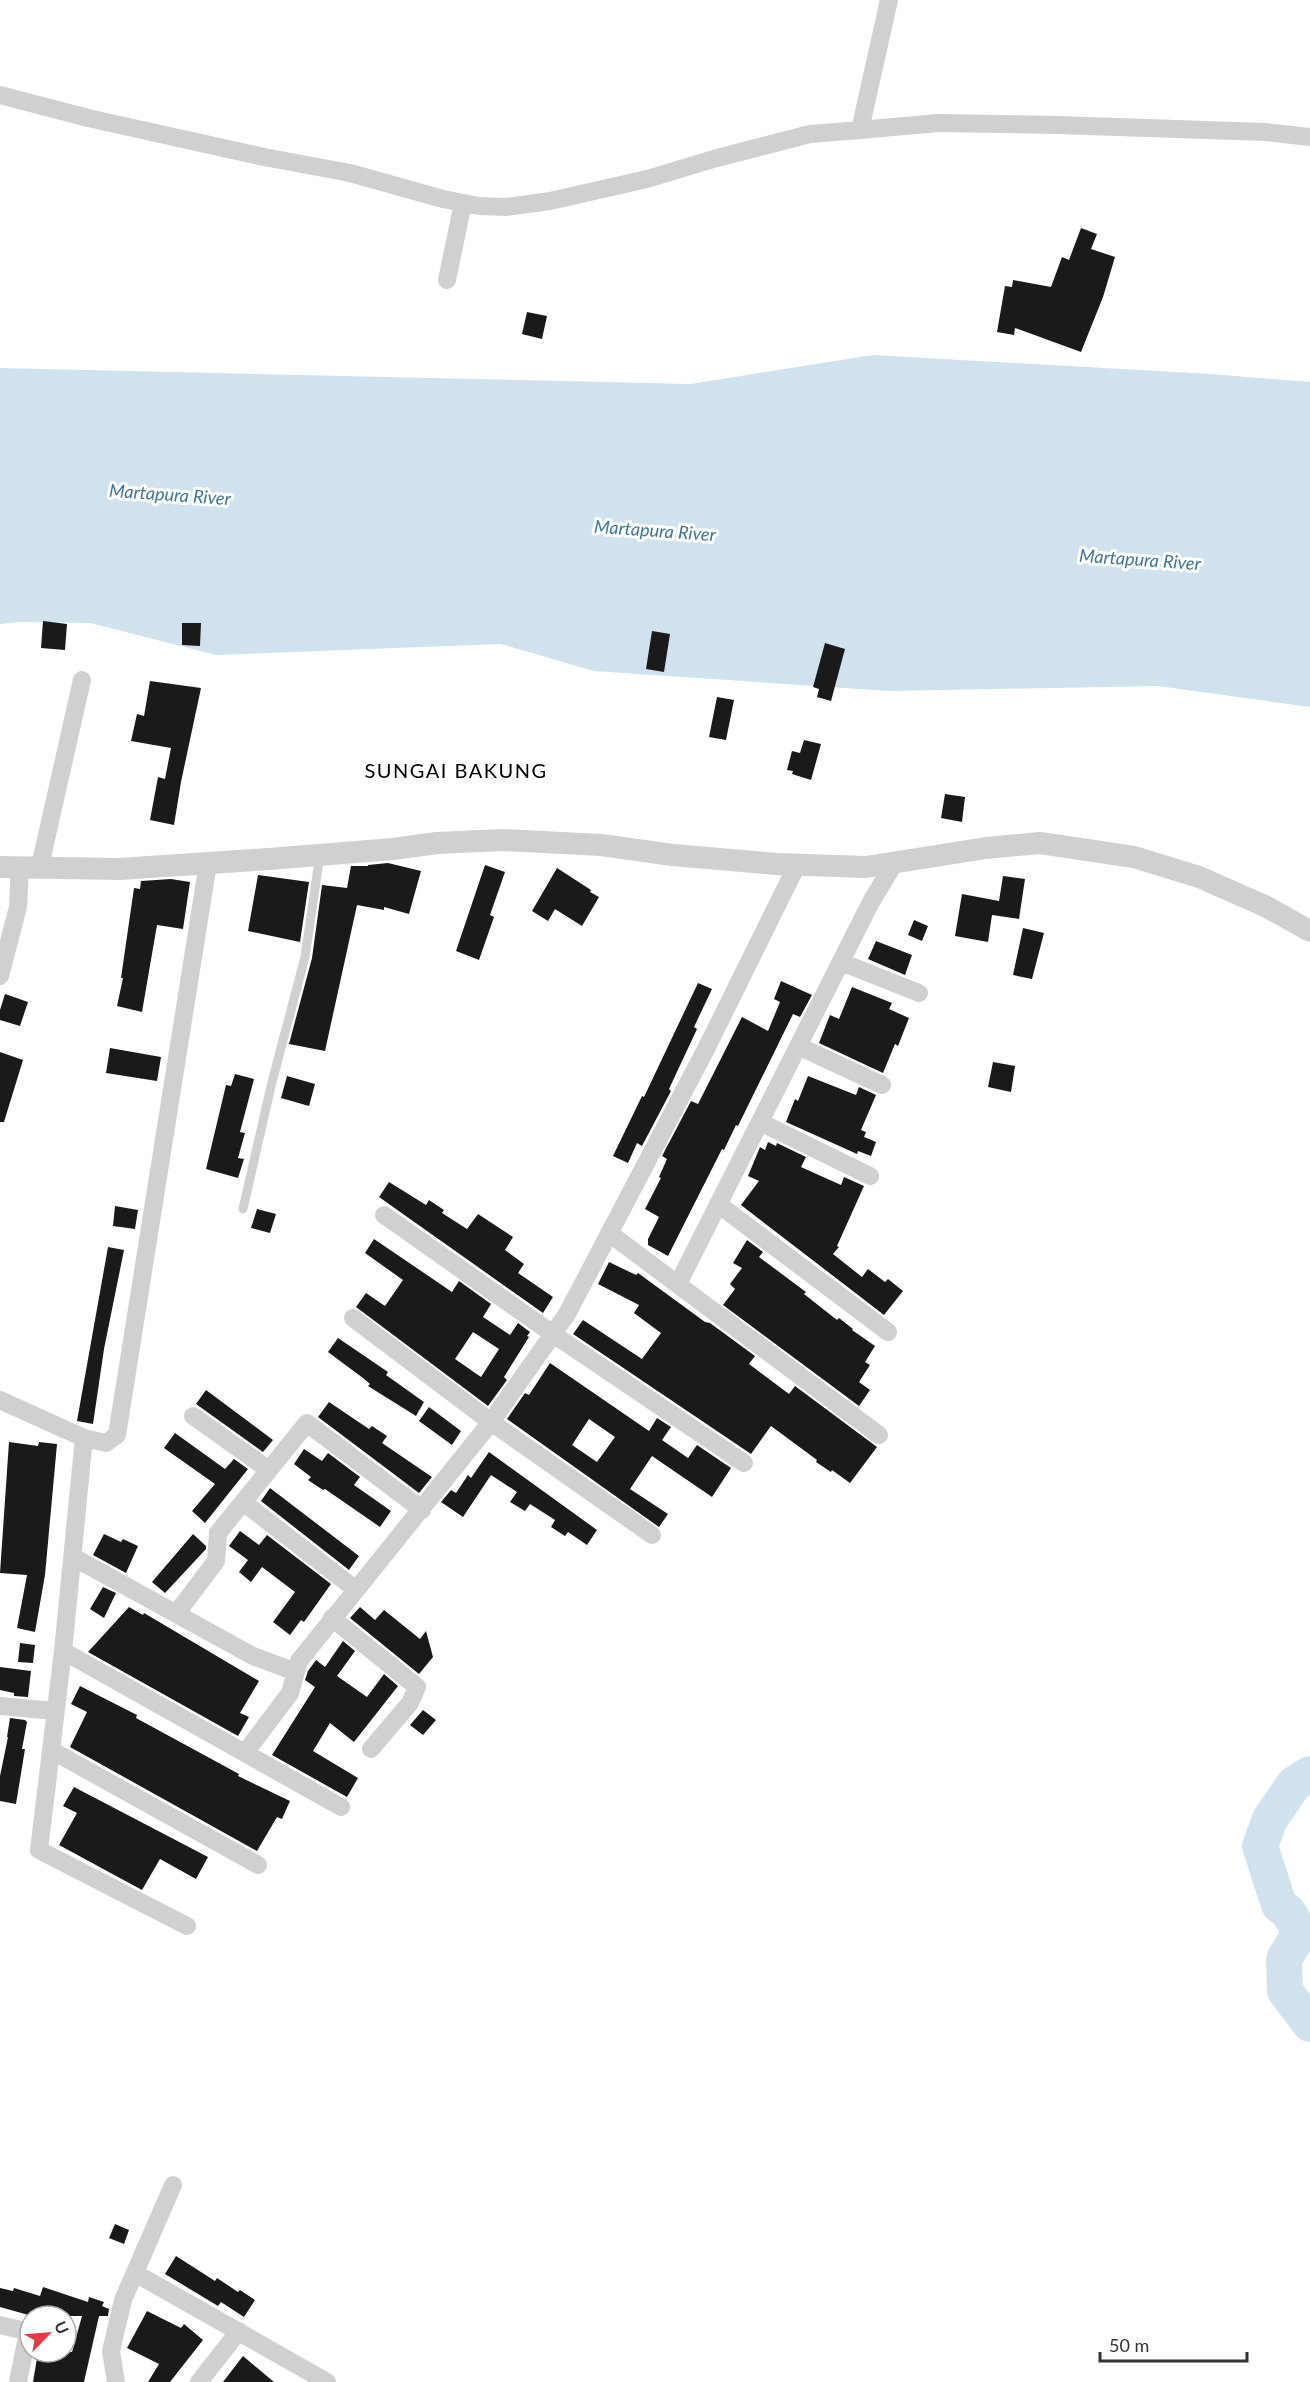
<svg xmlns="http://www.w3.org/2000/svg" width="1310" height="2382" font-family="Lato,sans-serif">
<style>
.water{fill:#cfe2ee}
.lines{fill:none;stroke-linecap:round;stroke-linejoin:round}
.river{stroke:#cfe2ee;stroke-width:36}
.building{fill:#1a1a1a;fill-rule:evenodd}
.service{stroke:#d0d0d0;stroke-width:9}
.minor{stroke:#d0d0d0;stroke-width:18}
.tertiary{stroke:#d0d0d0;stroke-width:22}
.labels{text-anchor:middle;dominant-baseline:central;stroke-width:6;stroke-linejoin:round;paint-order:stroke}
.water-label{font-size:18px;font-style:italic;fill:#3f7597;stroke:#fff}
.quarter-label{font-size:20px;letter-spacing:1.5px;fill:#000;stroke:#fff}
</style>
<rect width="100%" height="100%" fill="#fff"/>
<!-- water -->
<path class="water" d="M873,355L1210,374L1310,382V707L1158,686L889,691L594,671L501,644L216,655L90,623L20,622L0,624V368L690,384Z"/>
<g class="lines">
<!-- river -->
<path class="river" d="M1310,1774L1294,1784L1270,1819L1260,1846L1279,1905L1288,1912L1296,1925L1298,1936L1284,1959L1285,1991L1310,2024"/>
</g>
<!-- building -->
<path class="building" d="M1081,228L1097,234L1091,249L1115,257L1103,297L1081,352L1015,328L1014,335L997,332L1005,286L1012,287L1013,280L1051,287L1062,257L1069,260Z
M527,312L547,316L542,339L522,334Z
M43,621L67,624L65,650L41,648Z
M182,623H201L200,646L182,645Z
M652,631L670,634L664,672L646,669Z
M825,643L845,649L831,701L817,697L819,689L813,687Z
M150,681L201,688L181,782L174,825L150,820L158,777L165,779L171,748L131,741L137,714L144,716Z
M717,697L734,700L726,740L709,737Z
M804,740L821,744L811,780L792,774L793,771L787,770L792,751L800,753Z
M945,794L965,797L962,822L941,818Z
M388,863L421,871L409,914L384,907V910L357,905L325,1051L289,1044L312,958L322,885L347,888L351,866H368V865Z
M485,865L505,872L490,915L494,917L479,960L456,951Z
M557,868L591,890L590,892L599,897L582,926L555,909L548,921L532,911Z
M258,875L309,882L300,942L248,931Z
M1003,876L1025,879L1019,919L992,915L988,942L955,936L962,894L999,901Z
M171,879L190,882L183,929L157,925L142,1012L117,1006L123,978H121L134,888L140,889L141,881Z
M914,920L928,926L922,941L908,935Z
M1023,928L1044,933L1032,979L1013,975Z
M876,941L912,955L905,975L868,959Z
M781,981L812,995L800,1017L793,1014L738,1126L736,1125L724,1150L722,1149L668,1256L648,1245V1239L659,1217L645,1209L661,1178L659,1177L667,1159L662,1156L691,1101L698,1104L742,1017L768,1031L780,1002L774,999Z
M698,983L712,989L694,1027L697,1029L669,1089L671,1091L642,1146L637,1143L628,1163L613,1156L642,1096L644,1097Z
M852,987L892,1003L889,1009L909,1018L898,1046L895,1044L883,1073L819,1043L830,1015L839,1019Z
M5,994L28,1002L20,1026L0,1020V1010Z
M110,1048L161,1057L157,1081L106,1073Z
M0,1052L23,1060L4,1122H0Z
M993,1062L1015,1066L1011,1092L988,1087Z
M235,1074L254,1079L240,1132L245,1133L238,1158L244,1159L238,1178L206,1169L226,1085L231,1086Z
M287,1076L315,1084L309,1106L281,1098Z
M808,1076L856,1095L859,1087L876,1095L861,1130L866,1132L864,1137L876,1142L871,1156L858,1151L857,1154L786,1122L795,1099L798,1101Z
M768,1142L776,1146L777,1143L806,1157L801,1167L841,1185L844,1177L864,1186L837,1246L839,1247L833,1254L862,1277L868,1269L885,1282L888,1279L903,1291L884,1315L741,1205L759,1181L748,1176L760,1147L765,1150Z
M389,1182L426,1205L429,1200L444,1210L442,1213L467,1229L478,1214L513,1237L505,1250L524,1264L518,1273L553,1297L543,1313L379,1197Z
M115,1206L138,1210L135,1229L113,1226Z
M257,1209L276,1214L270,1233L251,1228Z
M374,1239L452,1292L459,1281L491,1304L483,1317L510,1335L518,1323L530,1332L527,1336L529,1337L504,1377L507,1380L488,1406L356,1307L366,1293L385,1306L403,1280L365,1253ZM473,1332L499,1349L481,1377L455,1359Z
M747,1240L763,1252L759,1257L806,1292L804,1294L837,1320L839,1318L853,1329L852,1330L875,1346L865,1362L870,1365L859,1382L870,1390L859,1406L723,1305L735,1289L730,1284L742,1268L733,1263Z
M108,1247L124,1250L104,1349L93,1424L77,1421Z
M609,1262L636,1275L638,1273L705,1322L710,1323L755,1356L749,1364L789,1394L795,1386L877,1447L850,1483L832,1470L831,1472L816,1462L817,1460L771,1426L751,1454L573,1334L583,1320L642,1359L661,1333L634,1313L639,1305L598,1284Z
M338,1338L388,1372L386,1375L424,1402L416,1416L368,1386L370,1384L363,1378L328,1352Z
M550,1363L649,1431L657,1418L671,1427L662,1440L688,1458L697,1445L731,1468L712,1497L652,1456L630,1489L668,1514L659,1527L507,1419L525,1393L529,1395ZM589,1419L615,1437L597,1462L572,1445Z
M206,1390L273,1440L263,1452L196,1404Z
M329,1402L369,1429L372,1426L387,1436L382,1443L432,1477L419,1493L318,1417Z
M429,1407L461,1431L452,1445L419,1421Z
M175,1433L225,1469L234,1459L248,1469L205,1523L192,1511L215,1484L164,1448Z
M9,1442L38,1446L39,1442L57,1444L45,1575L35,1632L17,1628L27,1575L0,1573Z
M304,1449L322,1461L328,1453L360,1477L354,1485L391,1511L380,1527L325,1489L323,1490L308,1480L311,1477L294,1464Z
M489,1452L597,1530L587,1545L568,1532L565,1536L551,1527L555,1520L530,1504L525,1511L510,1502L517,1492L491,1475L463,1517L441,1502L451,1490L456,1493L468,1475L471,1478Z
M270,1488L359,1556L349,1570L261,1501Z
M240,1531L259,1545L267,1535L331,1584L304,1622L301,1620L290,1635L273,1622L295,1592L262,1567L251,1582L239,1572L248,1560L229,1546Z
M104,1534L121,1542L123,1539L138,1546L126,1573L93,1555Z
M193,1534L206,1546V1549L165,1593L152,1582Z
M103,1587L116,1593L104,1618L90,1609Z
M129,1607L143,1615L144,1613L259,1681L240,1713L249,1717L238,1736L88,1652Z
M360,1607L375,1620L384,1610L420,1639L426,1631L433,1657L419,1674L350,1618Z
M343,1641L355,1651L337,1676L367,1697L384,1674L398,1686L354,1742L330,1723L313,1751L358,1778L347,1797L272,1755L315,1687L305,1680L308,1671L316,1660L325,1667Z
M20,1643L35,1645L33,1663L18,1662Z
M0,1667L31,1671L28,1697L14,1696V1693L0,1690Z
M80,1686L137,1715L136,1718L239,1774L238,1776L290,1801L282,1819L277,1817L257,1851L70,1747L87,1712L71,1704Z
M423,1710L436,1720L423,1735L410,1725Z
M10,1718L25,1720L27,1722L22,1749H25L16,1804L0,1801V1776L8,1737H7Z
M74,1787L208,1857L196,1879L160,1859L142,1890L59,1845L77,1813L63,1806Z
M115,2224L129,2230L124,2244L109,2238Z
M176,2256L215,2281L217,2278L238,2292L240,2290L255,2300L244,2317L221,2302L218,2306L165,2274Z
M43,2287L88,2302L89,2297L104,2302L102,2306L109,2309L108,2316H99L84,2382H33L38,2352H72L82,2316H32L0,2307V2288L13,2291L14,2288L40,2296Z
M147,2311L181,2328L184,2324L203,2340L170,2382H148L159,2364L127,2348Z
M243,2356L274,2382H223Z"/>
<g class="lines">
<!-- service -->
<path class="service" d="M243,1209L271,1086L305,957L320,854"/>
<!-- minor -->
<path class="minor" d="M0,95L88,118L264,157L350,173L443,199L479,206L506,207L550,201L647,179L717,158L810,134L860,130L938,123L1058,125L1265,132L1310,137
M860,130L889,0
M447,280L463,203
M40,866L82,680
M841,962L919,993
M0,976L18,907L20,867
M798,1046L882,1085
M760,1122L870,1176
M718,1204L888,1332
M384,1215L553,1334L744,1463
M609,1233L879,1435
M678,1284L871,902L895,862
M353,1318L491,1422L652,1535
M0,1400L84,1438L106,1443L117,1435L208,863
M193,1416L269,1470
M84,1438L63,1651L39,1850L187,1926
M243,1502L355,1589
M73,1557L253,1656L296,1672
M176,1614L216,1561L218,1533L307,1423L422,1510
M332,1618L417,1687L410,1703L371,1749
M63,1651L341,1807
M0,1706L55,1711
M51,1750L258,1865
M245,1753L290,1693L299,1661L491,1422L567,1314L706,1049L797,865
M135,2273L327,2382
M0,2325L25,2331L27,2337L18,2382
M116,2382L111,2351L123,2300L173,2185
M199,2382L239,2331"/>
<!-- tertiary -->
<path class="tertiary" d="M0,867L119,869L269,859L393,849L437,843L502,840L601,845L673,855L777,864L866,867L986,848L1040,843L1134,857L1199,877L1265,906L1310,931"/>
</g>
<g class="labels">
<!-- water labels -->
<g class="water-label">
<text transform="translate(170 494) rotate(4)">Martapura River</text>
<text transform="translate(655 530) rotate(4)">Martapura River</text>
<text transform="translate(1140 559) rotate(4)">Martapura River</text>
</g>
<!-- quarter labels -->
<g class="quarter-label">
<text x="456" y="770">SUNGAI BAKUNG</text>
</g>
</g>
<!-- north arrow -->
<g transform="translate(48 2334) rotate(65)"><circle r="28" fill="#ffffff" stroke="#adadad" stroke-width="1.5"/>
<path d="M0-4.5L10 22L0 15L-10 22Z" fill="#e63946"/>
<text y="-9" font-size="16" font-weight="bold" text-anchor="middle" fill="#333333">U</text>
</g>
<!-- scale -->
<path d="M1100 2352v9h147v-9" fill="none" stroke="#333333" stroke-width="3"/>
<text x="1109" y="2352" font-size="18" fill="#333333" stroke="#ffffff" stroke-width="4.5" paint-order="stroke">50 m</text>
</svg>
